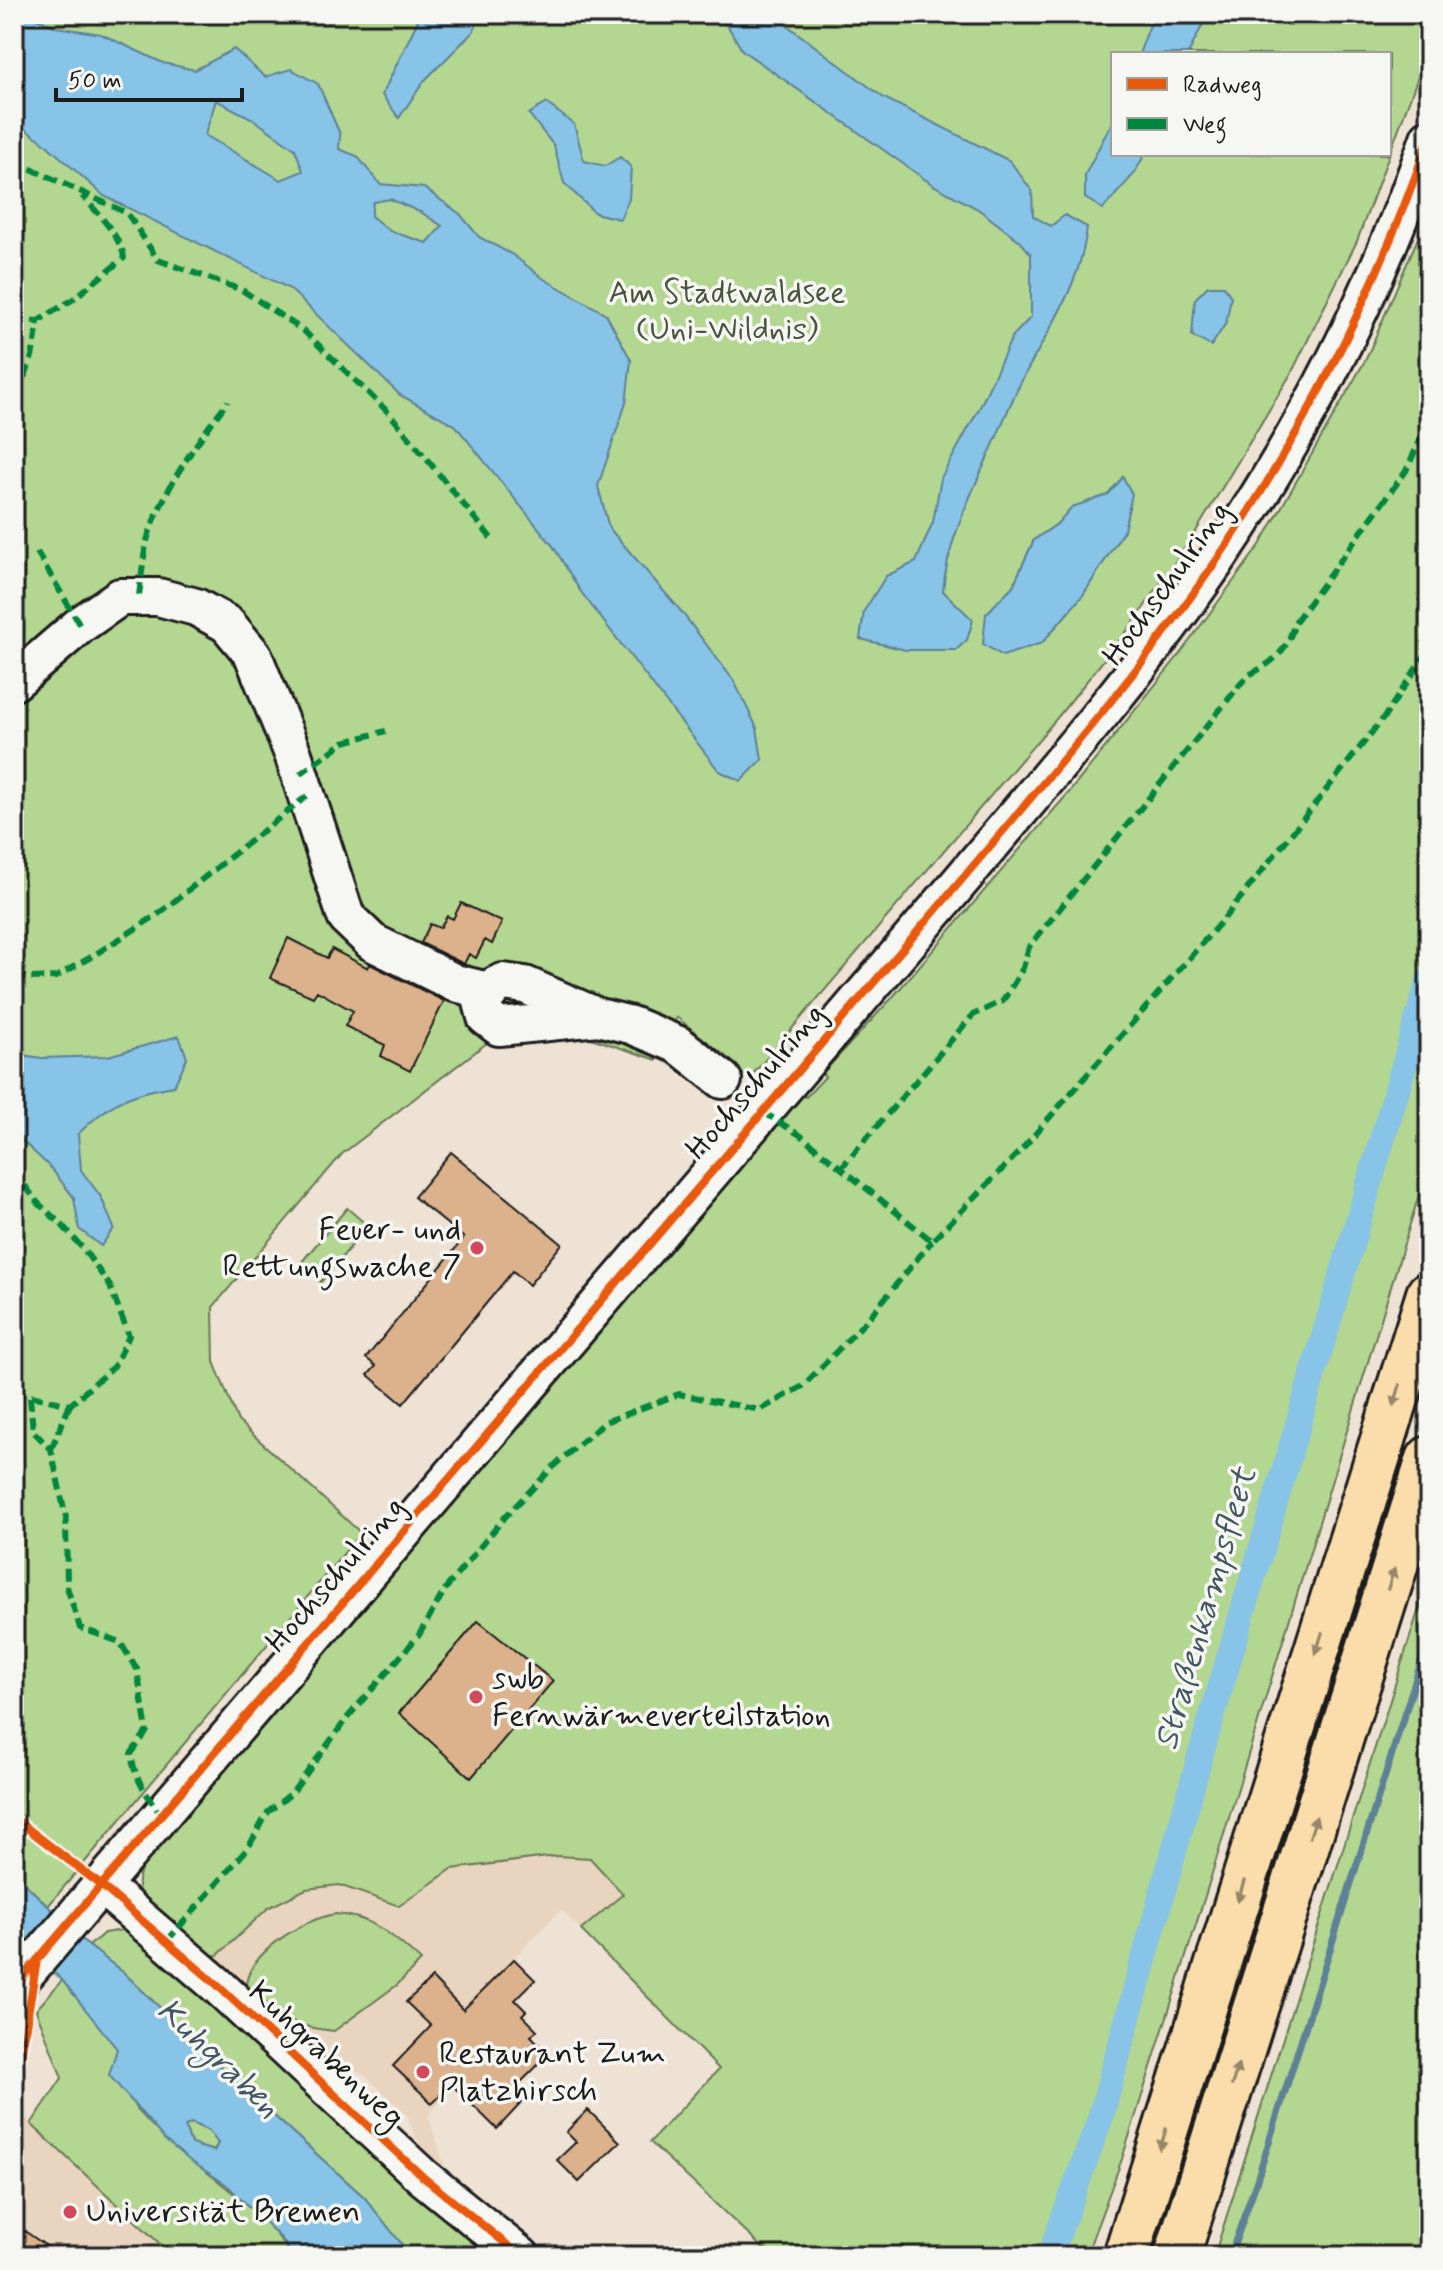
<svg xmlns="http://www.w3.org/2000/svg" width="1443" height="2270" font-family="Mynerve,sans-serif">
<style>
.built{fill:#e9d4bf}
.green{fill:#b3d690;stroke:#687956;stroke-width:2;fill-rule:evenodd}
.water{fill:#88c4e8;stroke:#5d8196;stroke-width:2;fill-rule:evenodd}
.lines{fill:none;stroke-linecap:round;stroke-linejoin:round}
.stream{stroke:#5d8196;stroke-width:7}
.canal{stroke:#88c4e8;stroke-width:26}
.building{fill:#dcb28d;stroke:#1c1c1c;stroke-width:2}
.minor-casing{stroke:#1c1c1c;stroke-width:42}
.highway-casing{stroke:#1c1c1c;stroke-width:50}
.minor{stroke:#f6f6f2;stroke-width:36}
.highway{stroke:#faddab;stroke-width:44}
.quiet{stroke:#00873e;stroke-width:6;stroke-dasharray:12 6;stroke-linecap:butt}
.cycleway-casing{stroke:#f6f6f2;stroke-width:13}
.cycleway{stroke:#e8590c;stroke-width:8}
.oneway{fill:#96866b}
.poi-dot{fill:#d1495b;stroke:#f6f6f2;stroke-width:3}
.labels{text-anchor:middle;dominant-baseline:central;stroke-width:7;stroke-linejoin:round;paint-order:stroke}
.park-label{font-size:32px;fill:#49543f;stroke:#f6f6f2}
.street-label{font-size:32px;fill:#1c1c1c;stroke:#f6f6f2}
.poi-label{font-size:32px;fill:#1c1c1c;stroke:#f6f6f2;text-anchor:start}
.water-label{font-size:34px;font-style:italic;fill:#425763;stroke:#f6f6f2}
</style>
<rect width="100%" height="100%" fill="#eee2d4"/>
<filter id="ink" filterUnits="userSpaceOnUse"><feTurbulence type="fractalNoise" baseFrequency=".0125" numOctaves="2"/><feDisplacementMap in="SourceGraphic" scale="16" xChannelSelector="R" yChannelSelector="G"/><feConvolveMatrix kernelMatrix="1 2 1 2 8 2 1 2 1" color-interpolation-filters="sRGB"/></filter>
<g filter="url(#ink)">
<!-- built -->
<path class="built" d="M556,1856L590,1858L623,1894L581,1930L561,1910L464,2008L499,2043L428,2115L444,2164L430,2171L407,2115L367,2077L277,2027L210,1964L227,1945L268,1908L306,1889L339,1885L399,1906L452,1869Z
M18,2112L81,2168L173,2256H14V2117Z"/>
<!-- green -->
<path class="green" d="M14,14H1429V47L1357,241L1292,372L1195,533L1131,626L1057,718L749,1079L677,1017L657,1060L573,1032L487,1043L342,1154L213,1307L214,1362L238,1421L361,1533L48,1906L14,1873ZM1113,54H1389V154H1113ZM1122,478L1124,530L1083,595L1042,643L994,606L1013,586L1034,540L1057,524L1072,507L1108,495Z
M1429,212V1162L1206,1893L1122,2159L1086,2256H771L650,2142L719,2069L581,1930L623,1894L590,1858L556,1856L452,1869L399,1906L339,1885L306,1889L268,1908L218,1955L202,1956L143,1901C134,1884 138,1875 146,1860L800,1094L806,1097L825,1077L822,1074L891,999L1071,790L1176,659L1260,545L1366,359Z
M347,1208L368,1226L321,1282L300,1264Z
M1429,1577V2256H1214Z
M336,1914C372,1916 395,1937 421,1961L397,1985L334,2031C295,2028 274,2014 246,1990C243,1955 305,1918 336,1914Z
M123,1930L150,1948L490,2256H411L364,2197L242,2087L124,1973L89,1946L104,1933Z
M62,1980C79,2003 101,2023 116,2047C128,2065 124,2093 138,2110C183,2165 254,2194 292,2256H173L31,2124L62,2078L36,2010Z
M192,2123L209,2131L218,2143L214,2151L191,2144L185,2126Z"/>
<!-- water -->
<path class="water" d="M14,14H27L56,27L101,34L163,63L195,70L234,49L265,77L291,69L318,84L340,134L339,149L357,156L380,184L424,188L460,214L479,237L513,255L544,279L606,314L631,360L626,403L598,486L609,528L680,610L734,681L757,728L762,760L741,781L719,771L581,592L553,546L455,425L400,395L290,289L104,196L41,140L14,122ZM216,100L253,119L295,149L303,171L281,180L205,135ZM390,199L422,213L442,226L427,243L390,231L371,216L373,202Z
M421,14H481L473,32L424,81L399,118L382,95Z
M713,14H772L884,98L1010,161L1032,191L1033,216L1051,226L1065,215L1087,227C1081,286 1046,333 1020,384C1009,406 1000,430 990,452C970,496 947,543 943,591L973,620L967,640L956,650H906L860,639L864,611L886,576L916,562L933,522L941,478L980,407L1012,337L1031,317V254L1020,241L978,209L933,185L742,50L729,28Z
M1154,14H1208L1188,54H1139Z
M546,103L574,124L584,161L605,166L620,157L631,167L629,199L620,219L595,213L564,183L554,146L529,114Z
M1113,120V154H1145L1134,174L1103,209L1085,198V175Z
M1208,286H1224L1231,297L1226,323L1211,346L1192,336L1195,299Z
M1123,477L1132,494L1124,530L1083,595L1042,643L1003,656L983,644L986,614L1013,586L1034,540L1057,524L1072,507L1108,495Z
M179,1036L187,1058L174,1086C130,1093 110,1102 78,1134L81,1170L101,1197L114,1228L101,1246L79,1229L74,1198L50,1167L14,1133V1054L42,1058L108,1056Z
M14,1873L89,1946L124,1973L242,2087L364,2197L411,2256H292L282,2239L227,2185L189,2160L165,2140L109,2075L117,2049L62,1980L14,1937ZM192,2123L209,2131L218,2143L214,2151L191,2144L185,2126Z"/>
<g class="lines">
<!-- stream -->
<path class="stream" d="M1230,2256L1255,2186L1429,1637"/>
<!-- canal -->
<path class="canal" d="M1050,2256L1100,2119L1201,1753L1429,981"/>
</g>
<!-- building -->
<path class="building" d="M461,903L502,922L492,944L485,940L476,958L469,954L464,964L421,943L430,924L440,928L447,916L453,919Z
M288,938L327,958L332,949L368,968L370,964L444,1001L410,1071L381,1056L385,1045L345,1026L353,1011L317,991L313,997L270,978Z
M451,1152L562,1244L529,1285L513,1271L403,1404L368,1375L376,1366L366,1358L464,1238L414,1197Z
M478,1621L553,1681L471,1778L399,1713Z
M514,1959L535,1980L515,2000L526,2011L522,2015L537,2030L531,2036L549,2054L513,2090L524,2100L497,2129L451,2084L432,2103L393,2066L431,2026L406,2002L432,1978L463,2010Z
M588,2110L620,2142L579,2182L557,2160L576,2142L566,2132Z
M14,2228L21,2232L23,2230L61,2256H14Z"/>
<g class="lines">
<defs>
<path id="minor" d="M14,682L80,625L120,597H158L196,607L227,624L253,655L293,754L346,917L372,942L455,983L488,991
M598,1017L499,1027L486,1017L482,1002L496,985L503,982L525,985L598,1017L631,1025L679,1045L723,1080
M102,1886L217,1985L423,2177L521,2256
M14,1987L953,890C1042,784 1135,679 1214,564C1304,433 1377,289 1429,138"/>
<path id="highway" d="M1126,2256L1429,1294
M1177,2256L1429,1459"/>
</defs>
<!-- minor casing -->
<use href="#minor" class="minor-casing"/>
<!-- highway casing -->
<use href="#highway" class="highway-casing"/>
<!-- minor -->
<use href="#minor" class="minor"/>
<!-- highway -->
<use href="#highway" class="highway"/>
<!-- quiet -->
<path class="quiet" d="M14,161L127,213L158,260L242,290L304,331L390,414L491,538
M14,319L38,321
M14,392C31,373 35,346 38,321L72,300L124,258C123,240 95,209 82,196
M37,552L80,625
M139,595C142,576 143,553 149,534C167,484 196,443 228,401
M300,774L344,742L386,731
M14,973L31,978L56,977L91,957L157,915L307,796
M763,1112L800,1135L932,1241L1022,1149L1226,916L1385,716L1429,649
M840,1169L973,1015L1003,1001L1023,968L1029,947L1247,676C1274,662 1287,652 1295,622L1406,471L1429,420
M14,1171L38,1203L62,1225L84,1250L110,1286L129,1336L114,1366L70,1405L14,1392
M30,1397L33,1431L51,1449L66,1518L67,1587L80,1628L120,1642L137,1669L147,1731L131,1754C135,1780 147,1795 162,1816
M51,1449L70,1405
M167,1941L248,1848L268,1812L292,1793L348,1717L419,1635L446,1588L505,1517L557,1463L605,1422L679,1394L760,1410L803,1386L867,1320L932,1241"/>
<defs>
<path id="cycleway" d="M14,1818L102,1886L217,1985L423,2177L521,2256
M14,1987L953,890C1042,784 1135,679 1214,564C1304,433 1377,289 1429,138
M14,2098L37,1960"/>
</defs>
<!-- cycleway casing -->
<use href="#cycleway" class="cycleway-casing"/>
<!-- cycleway -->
<use href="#cycleway" class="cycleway"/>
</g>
<!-- one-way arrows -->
<defs><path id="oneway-solid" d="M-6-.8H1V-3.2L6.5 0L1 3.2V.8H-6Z" transform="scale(2)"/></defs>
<g class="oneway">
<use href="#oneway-solid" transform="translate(1397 1395) rotate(107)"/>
<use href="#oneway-solid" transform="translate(1391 1579) rotate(-72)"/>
<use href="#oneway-solid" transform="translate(1319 1643) rotate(107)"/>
<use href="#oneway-solid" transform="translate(1313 1827) rotate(-72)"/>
<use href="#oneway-solid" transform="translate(1241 1891) rotate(107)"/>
<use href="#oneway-solid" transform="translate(1235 2075) rotate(-72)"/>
<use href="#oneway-solid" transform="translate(1163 2139) rotate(107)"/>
</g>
</g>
<!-- markers -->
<g class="poi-dot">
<circle cx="477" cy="1248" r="8"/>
<circle cx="476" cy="1697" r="8"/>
<circle cx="423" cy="2072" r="8"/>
<circle cx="70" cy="2212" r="8"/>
</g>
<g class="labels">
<!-- park labels -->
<g class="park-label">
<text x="727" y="293">Am Stadtwaldsee<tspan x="727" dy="37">(Uni-Wildnis)</tspan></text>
</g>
<!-- street labels -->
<g class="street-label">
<text transform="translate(1167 584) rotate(-54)">Hochschulring</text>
<text transform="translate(756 1082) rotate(-49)">Hochschulring</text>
<text transform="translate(336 1575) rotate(-49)">Hochschulring</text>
<text transform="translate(326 2055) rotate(43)">Kuhgrabenweg</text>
</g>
<!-- poi labels -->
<g class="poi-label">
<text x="461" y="1230" text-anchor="end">Feuer- und<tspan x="461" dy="37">Rettungswache 7</tspan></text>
<text x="492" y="1679">swb<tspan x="492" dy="37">Fernwärmeverteilstation</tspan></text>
<text x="439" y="2054">Restaurant Zum<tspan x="439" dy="37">Platzhirsch</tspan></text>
<text x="86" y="2212">Universität Bremen</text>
</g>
<!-- water labels -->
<g class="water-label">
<text transform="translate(1206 1609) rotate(-74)">Straßenkampsfleet</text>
<text transform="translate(218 2059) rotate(44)">Kuhgraben</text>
</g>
</g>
<!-- margin -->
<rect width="1443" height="2270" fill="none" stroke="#f6f6f2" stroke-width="48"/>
<rect x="24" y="24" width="1395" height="2222" fill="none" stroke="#1c1c1c" stroke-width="3" filter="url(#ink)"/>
<!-- legend -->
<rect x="1111" y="52" width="280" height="104" fill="#f6f6f2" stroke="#9f9f9c" stroke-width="2"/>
<rect x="1127" y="78" width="40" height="12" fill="#e8590c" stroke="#9f9f9c" stroke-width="2"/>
<text x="1183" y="92" font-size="24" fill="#1c1c1c">Radweg</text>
<rect x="1127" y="118" width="40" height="12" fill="#00873e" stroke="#9f9f9c" stroke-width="2"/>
<text x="1183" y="132" font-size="24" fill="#1c1c1c">Weg</text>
<!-- scale -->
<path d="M56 88v12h186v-12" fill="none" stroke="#1c1c1c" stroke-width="4"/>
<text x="68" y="88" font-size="24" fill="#1c1c1c" stroke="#f6f6f2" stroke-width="6" paint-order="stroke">50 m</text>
</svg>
